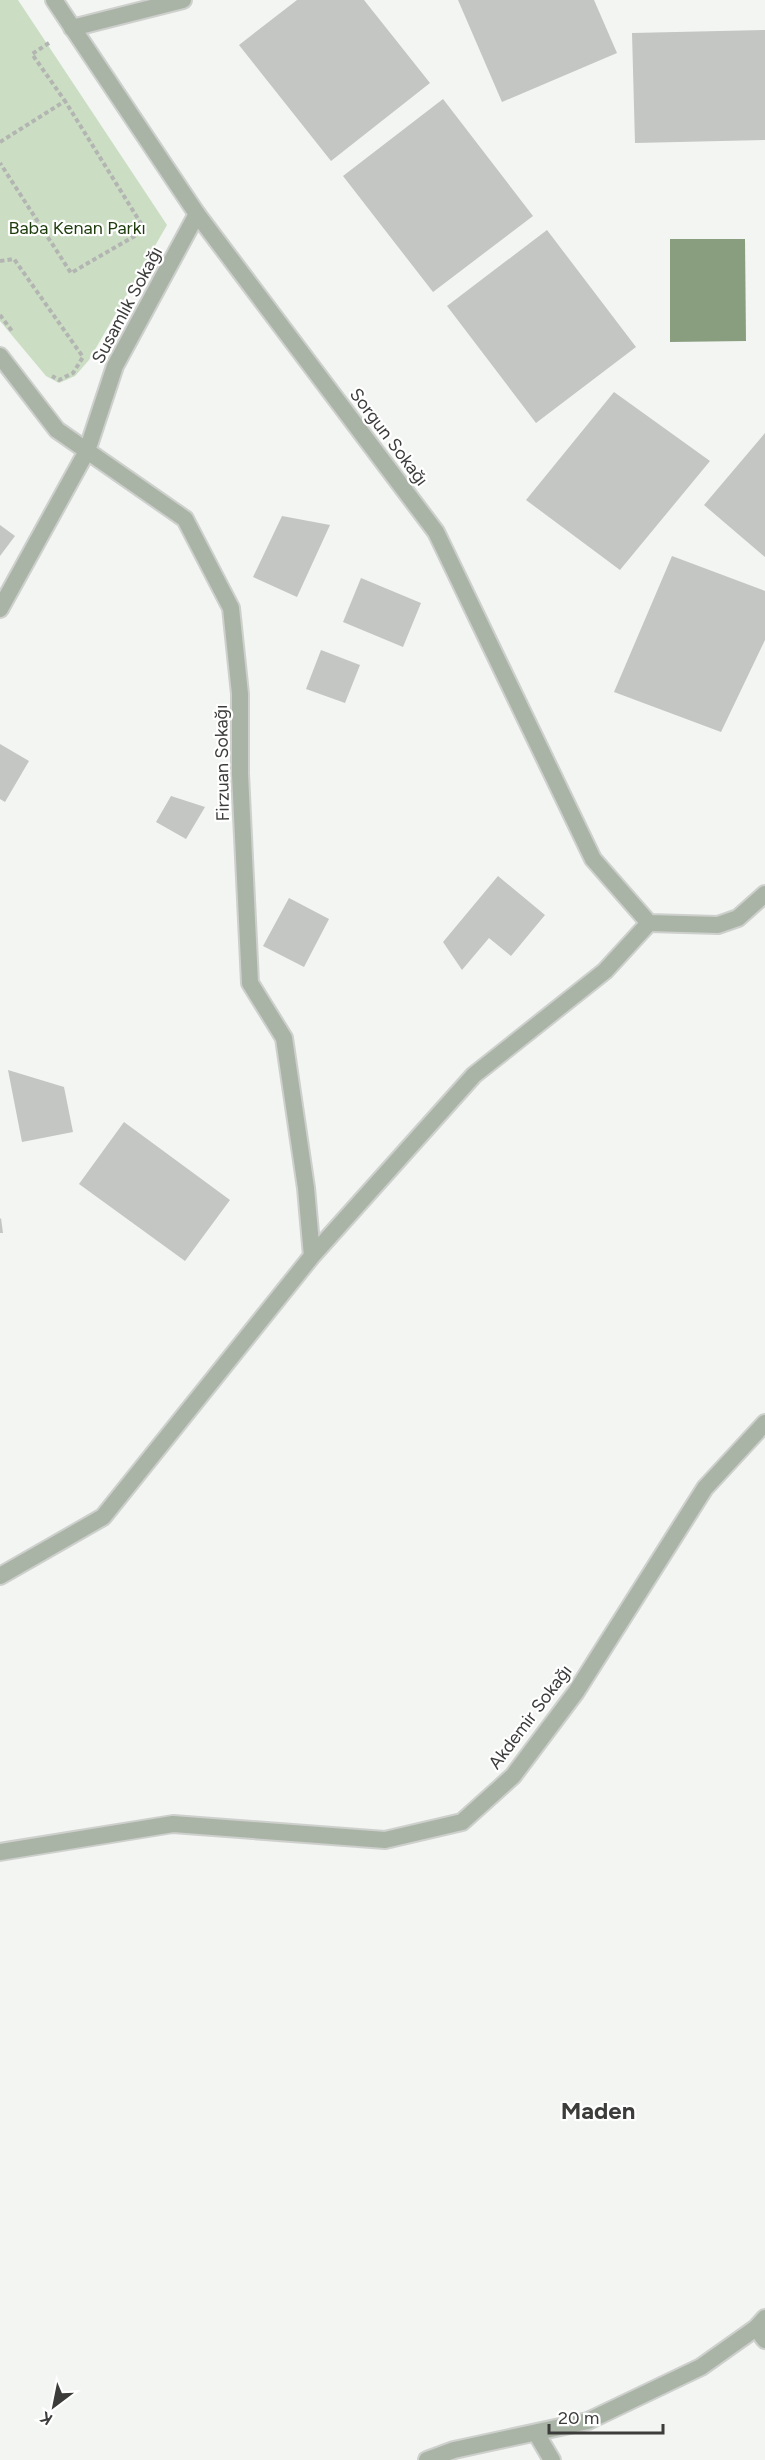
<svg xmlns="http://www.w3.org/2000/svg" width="765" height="2460" font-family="Figtree,sans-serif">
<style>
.green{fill:#cbdec3}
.water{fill:#889e7f}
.building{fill:#c3c6c2}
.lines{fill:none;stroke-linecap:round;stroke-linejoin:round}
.service-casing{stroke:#ced0cd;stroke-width:20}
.minor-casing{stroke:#ced0cd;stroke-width:20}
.tertiary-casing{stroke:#ced0cd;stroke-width:20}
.path{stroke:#b3b5b2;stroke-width:4;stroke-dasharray:4.5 3;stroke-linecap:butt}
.service{stroke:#aab4a6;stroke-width:16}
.minor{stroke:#aab4a6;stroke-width:16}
.tertiary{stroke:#aab4a6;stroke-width:16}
.labels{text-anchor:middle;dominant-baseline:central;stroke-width:4.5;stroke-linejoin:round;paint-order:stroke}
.park-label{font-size:18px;fill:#1d3c0c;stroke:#fff}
.street-label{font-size:18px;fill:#3c3d3b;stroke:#fff}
.district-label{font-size:24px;font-weight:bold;fill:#3c3d3b;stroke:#fff}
</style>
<rect width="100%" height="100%" fill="#f2f5f1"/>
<!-- green -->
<path class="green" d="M0,0H18L167,225L89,360L75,376L59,383L46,376L0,321Z"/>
<!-- water -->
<path class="water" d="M670,239H745L746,341L670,342Z"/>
<!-- building -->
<path class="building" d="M297,0H364L430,83L331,161L239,45Z
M458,0H594L617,53L502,102Z
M765,30V140L635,143L632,33Z
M443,99L533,216L433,292L343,176Z
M547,230L636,347L536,423L447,306Z
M614,392L710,461L620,570L526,500Z
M765,433V557L704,505Z
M282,516L330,525L297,597L253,577Z
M0,525L15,536L0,556Z
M672,556L765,591V640L721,732L614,692Z
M361,578L421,603L403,647L343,622Z
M321,650L360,665L345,703L306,689Z
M0,744L29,761L5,802L0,799Z
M171,796L205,807L186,839L156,822Z
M498,876L545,915L511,956L489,938L462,970L443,942Z
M289,898L329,919L304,967L263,946Z
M8,1070L64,1087L73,1132L22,1142Z
M124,1122L230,1200L185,1261L79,1184Z
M1,1218L3,1233H0V1219Z"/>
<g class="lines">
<defs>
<path id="service" d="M72,28L183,0
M756,2328L765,2340"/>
<path id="minor" d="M0,356L57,430L185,519L231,608L240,694V774L250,983L284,1038L306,1188L312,1256
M0,609L87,451L115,366L197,214
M0,1576L103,1517L312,1256L474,1075L605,971L649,923
M0,1852L173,1824L385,1840L462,1822L513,1776L576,1692L705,1488L765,1423
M536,2433L552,2460
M427,2460L454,2450L588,2421L701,2367L756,2328L765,2318"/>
<path id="tertiary" d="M54,0L197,214L436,532L593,859L649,923L718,925L738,918L765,894"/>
</defs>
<!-- service casing -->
<use href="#service" class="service-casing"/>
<!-- minor casing -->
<use href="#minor" class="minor-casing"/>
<!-- tertiary casing -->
<use href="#tertiary" class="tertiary-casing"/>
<!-- path -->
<path class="path" d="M49,43L32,54L65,101
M0,142L65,101L145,230L71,273L0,163
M0,261L14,259L83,357L73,373L59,380L52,376
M0,315L12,331"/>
<!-- service -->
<use href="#service" class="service"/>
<!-- minor -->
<use href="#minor" class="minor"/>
<!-- tertiary -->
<use href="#tertiary" class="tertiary"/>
</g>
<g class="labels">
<!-- park labels -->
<g class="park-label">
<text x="77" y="228">Baba Kenan Parkı</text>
</g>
<!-- street labels -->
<g class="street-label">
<text transform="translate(127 305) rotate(-62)">Susamlık Sokağı</text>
<text transform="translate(389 437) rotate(53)">Sorgun Sokağı</text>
<text transform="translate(222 763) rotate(-91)">Firzuan Sokağı</text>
<text transform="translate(530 1717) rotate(-53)">Akdemir Sokağı</text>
</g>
<!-- district labels -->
<g class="district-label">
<text x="598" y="2110">Maden</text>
</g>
</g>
<!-- north arrow -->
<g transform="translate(54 2406) rotate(212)" stroke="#ffffff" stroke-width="4.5" paint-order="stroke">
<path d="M0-4.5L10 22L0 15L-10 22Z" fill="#3c3d3b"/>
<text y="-9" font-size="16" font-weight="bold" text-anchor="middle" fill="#3c3d3b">K</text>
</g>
<!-- scale -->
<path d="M549 2424v9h114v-9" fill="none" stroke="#3c3d3b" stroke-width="3"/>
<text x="558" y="2424" font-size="18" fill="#3c3d3b" stroke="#ffffff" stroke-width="4.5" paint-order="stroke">20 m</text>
</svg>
